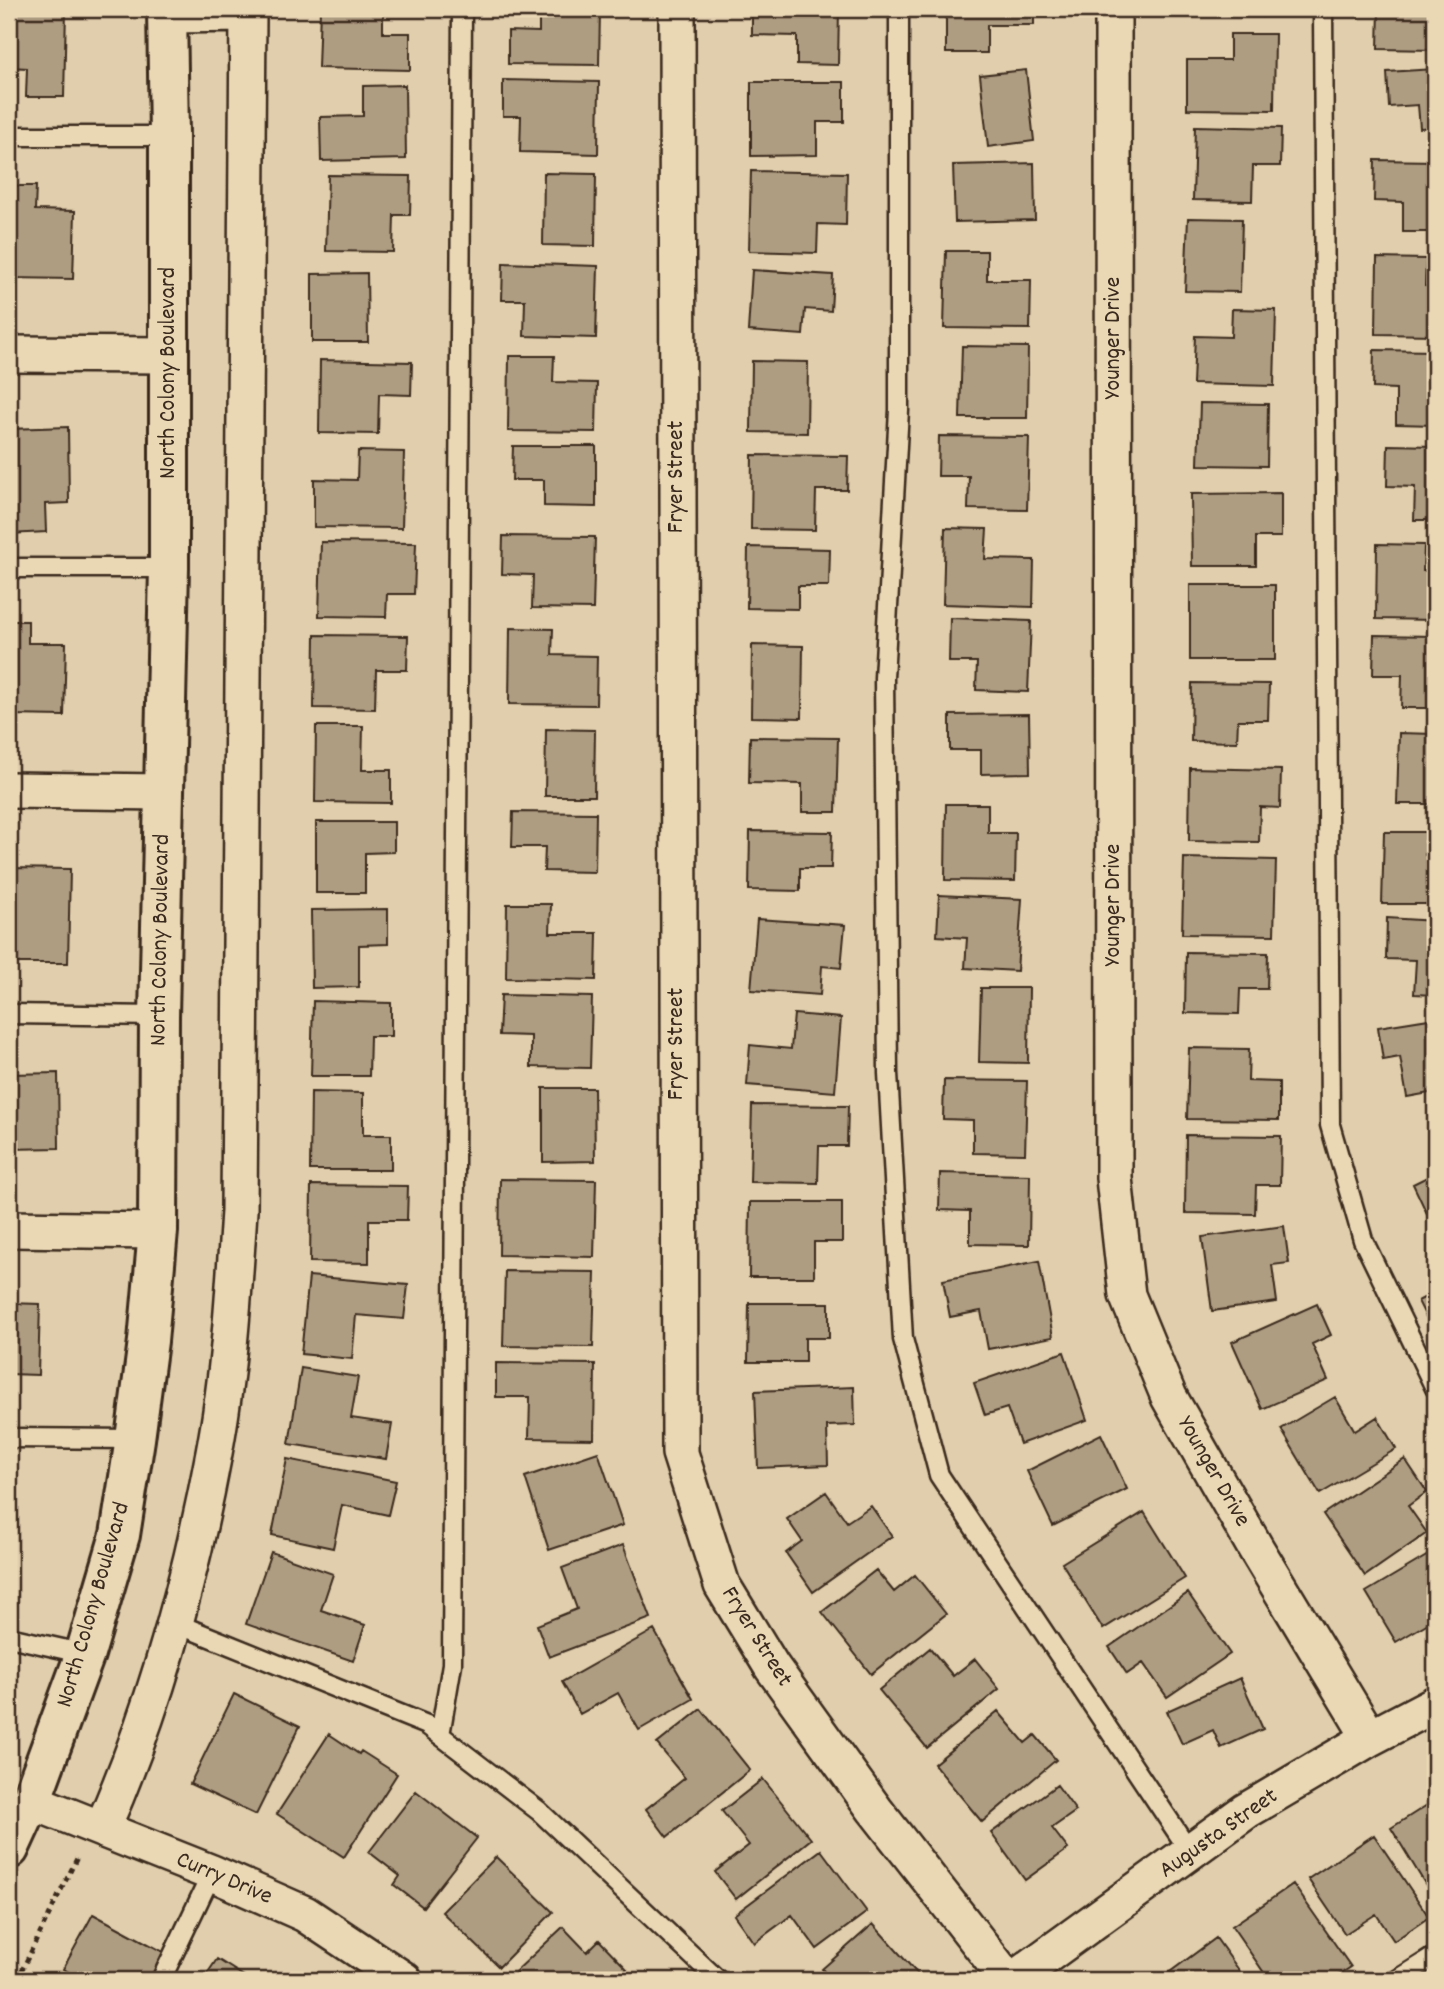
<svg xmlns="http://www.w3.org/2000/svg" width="1444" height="1989" font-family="Dekko,sans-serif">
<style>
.building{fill:#af9d82;stroke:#3b2a1e;stroke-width:2}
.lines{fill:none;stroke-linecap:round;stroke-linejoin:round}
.lane-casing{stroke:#3b2a1e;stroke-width:23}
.street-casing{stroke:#3b2a1e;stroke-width:40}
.secondary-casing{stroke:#3b2a1e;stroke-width:44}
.path{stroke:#3b2a1e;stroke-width:4.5;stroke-dasharray:5 5;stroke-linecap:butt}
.lane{stroke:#ead8b5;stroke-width:18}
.street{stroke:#ead8b5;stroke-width:35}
.secondary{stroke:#ead8b5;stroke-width:38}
.labels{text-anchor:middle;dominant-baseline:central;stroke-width:5;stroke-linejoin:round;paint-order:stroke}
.street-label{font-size:24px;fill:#3b2a1e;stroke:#ead8b5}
</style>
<rect width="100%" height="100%" fill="#e0ceac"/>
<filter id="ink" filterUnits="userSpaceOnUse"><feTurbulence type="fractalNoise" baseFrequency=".0143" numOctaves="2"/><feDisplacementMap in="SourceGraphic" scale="14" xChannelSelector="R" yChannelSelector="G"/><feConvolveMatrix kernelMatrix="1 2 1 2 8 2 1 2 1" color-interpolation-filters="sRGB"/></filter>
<g filter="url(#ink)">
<!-- building -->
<path class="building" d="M9,9H66L64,97H26L27,68L9,67Z
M320,9H383V33H410V70L318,68Z
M539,9H600L599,65L508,64V31L539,32Z
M752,9H839L838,65L797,64V36L752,35Z
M946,9H1034V25H987V53H946Z
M1185,9H1265V17L1185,13Z
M1379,9H1435V50L1378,49Z
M1230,34H1275L1274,110L1187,109V60H1230Z
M1435,69V127L1420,128L1418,105L1389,107L1387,72Z
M1026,70L1034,141L988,147L980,75Z
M503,80L599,82L598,154L520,152L521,116H503Z
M751,82H844V122H817V155L751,156Z
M405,85L406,159L321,161L320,117L363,116V86Z
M1195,126L1281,128L1280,166H1253L1252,201L1193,200Z
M1375,160L1435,161V232H1403V202L1374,201Z
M1034,163L1035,220L955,222L953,165Z
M751,171L847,173L846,225L818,224L817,253L749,251Z
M544,173L596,174L595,246L543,245Z
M328,175L411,176L410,215H394L393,252L326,251Z
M9,186H36L35,210L75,211L73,279L9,278Z
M1188,218L1242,219L1240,292L1185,291Z
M946,251H987V280H1031L1030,329L944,328Z
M1377,258L1426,259L1425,286L1435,287V335L1376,334Z
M503,263L598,266L596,338L524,336L525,300H502Z
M752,270L833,275L831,311L805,309L803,335L748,331Z
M367,273L368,342H312V274Z
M1232,309L1276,310L1274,386L1193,384L1195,336L1231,337Z
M962,346L1028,347L1027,418H960Z
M1374,350L1435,351V425L1396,424V389L1373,388Z
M509,356H554L553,382L597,383L596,432L508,431Z
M320,360L412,362L411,395L379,394L378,434L319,433Z
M752,361L808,362L807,433L751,432Z
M1200,403L1268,404L1267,466L1198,465Z
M68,427L69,503L45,504L46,532L9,534V429Z
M939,436L1029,437L1027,510L968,509L969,476H938Z
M1388,445L1435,446V520H1414L1415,487L1387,486Z
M513,446H596V507L544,506V480H512Z
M358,451L404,452L402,528L314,527V479L357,480Z
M752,455L848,456L847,490H816L815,530L751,529Z
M1281,493V537H1256V566H1192L1191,494Z
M945,528L987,529L985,559L1034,560L1033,607L943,604Z
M503,536L595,537L593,609L532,608L533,575L502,574Z
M321,542L416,543L414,594H387L386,617L319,616Z
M1377,544L1424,545L1423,571H1435V620L1376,619Z
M748,547L830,549L829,586H798V609L747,608Z
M1190,585H1275V660H1190Z
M950,618L1031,621L1028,692L976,690L977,662H949Z
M9,621H28V643H66L64,716L9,715Z
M510,628L553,629L552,655L597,656L596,705L509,704Z
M315,635L408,636L407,670H376L375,709L314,708Z
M1374,635L1435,636V708H1401L1402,675H1373Z
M752,645L803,646L802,718L751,717Z
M1192,683L1269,684L1268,720H1238L1237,742L1191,741Z
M1029,714L1030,773L981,774V750H950V715Z
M316,726H363L362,770H391V803L315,802Z
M546,729L595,730L594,796H545Z
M1399,733L1435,734V804H1397Z
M750,737L838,738L836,812H802V784L749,783Z
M1190,768L1281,770L1280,808L1260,807L1259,842L1189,841Z
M946,804H988V833H1016L1015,881L945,880Z
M513,812L596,813L595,872L544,871L545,847H512Z
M316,822H394V852L365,853V893H316Z
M750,831L832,832L831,868H800V891L749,890Z
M1384,832H1425V855H1435V904H1382Z
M1184,858L1276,860L1274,935L1182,934Z
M9,868L70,869L68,963H9Z
M939,895L1022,899L1017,971L965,968L967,938L937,936Z
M507,904H551L550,933H597L596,980L506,978Z
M388,909V944L359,945V987L312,988L311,910Z
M1387,918L1435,921V995L1414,994L1416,960L1386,959Z
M757,919L845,925L841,968L822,966L820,995L751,990Z
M1186,952L1268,953L1267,989H1240L1239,1014L1185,1013Z
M981,988H1029L1028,1063L979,1062Z
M501,995L592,997L590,1068L531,1067V1036L499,1035Z
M313,1001L391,1003V1036H370L369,1076H311Z
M794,1014L841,1018L835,1092L747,1085L750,1045L791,1049Z
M1435,1018V1092L1407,1097L1400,1057L1383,1060L1378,1027Z
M1189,1048L1249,1049L1248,1081L1279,1082V1120L1187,1119Z
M58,1073L59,1148L9,1149V1074Z
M944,1080L1027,1081L1025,1154L973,1153V1120L943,1119Z
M543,1088H594L595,1161L543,1162Z
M311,1092L363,1093V1135H391V1170H310Z
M752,1105L848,1106L847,1146H819L818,1183L750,1182Z
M1186,1135L1281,1136L1280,1185H1256L1255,1214L1185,1213Z
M940,1173L1030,1175L1029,1245L970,1244V1211L939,1210Z
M1435,1173V1218L1430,1220L1413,1184Z
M500,1179L596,1180L594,1257L499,1255Z
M311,1185L408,1186L407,1220H369V1263L310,1262Z
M750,1202H842V1242H814V1277H749Z
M1284,1226L1289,1263L1272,1265L1277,1302L1212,1311L1202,1237Z
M1039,1261L1053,1337L988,1349L981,1311L950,1317L943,1280Z
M505,1271L595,1272L593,1347L503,1346Z
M309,1276L408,1285L404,1319L356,1315L352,1359L301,1354Z
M1435,1292V1322L1430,1325L1418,1301Z
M9,1303L40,1304L38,1375L9,1374Z
M749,1303H829V1338H805V1362H748Z
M1317,1304L1331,1335L1312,1344L1328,1380L1262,1409L1232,1342Z
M1064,1352L1087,1420L1020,1444L1007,1408L985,1415L974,1383Z
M496,1363L595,1364L594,1439L529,1438L530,1397H496Z
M301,1368L358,1377L351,1418L392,1424L386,1459L289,1444Z
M854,1387L855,1425L827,1426L828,1465L758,1468L755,1391Z
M1335,1397L1355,1431L1377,1417L1396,1449L1320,1494L1281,1429Z
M1101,1434L1127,1489L1053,1526L1027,1471Z
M598,1452L623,1525L549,1550L525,1477Z
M287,1459L396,1481L388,1515L342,1505L333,1548L272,1535Z
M1405,1459L1427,1492L1408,1506L1427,1533L1365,1576L1323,1514Z
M826,1492L847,1522L871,1506L892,1536L813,1592L786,1553L802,1541L787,1519Z
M1144,1512L1185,1578L1103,1629L1062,1563Z
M623,1545L651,1618L549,1657L537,1625L577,1609L562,1568Z
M1435,1551V1590L1428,1594L1435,1606V1619L1396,1642L1366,1592Z
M271,1552L333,1574L321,1610L365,1625L353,1661L246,1624Z
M876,1570L894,1592L915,1575L946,1614L871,1674L822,1612Z
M1188,1593L1230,1654L1167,1697L1143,1663L1127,1674L1109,1647Z
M654,1630L693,1699L639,1730L618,1693L580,1714L562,1682Z
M930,1648L953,1676L975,1659L999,1689L927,1748L879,1690Z
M1240,1678L1263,1729L1221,1748L1213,1730L1182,1744L1167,1711Z
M234,1694L300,1726L256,1815L190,1784Z
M701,1709L750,1770L667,1837L646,1809L685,1778L657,1744Z
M998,1711L1025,1743L1035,1735L1056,1760L982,1822L934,1764Z
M329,1734L359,1754L361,1751L397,1774L344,1857L277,1814Z
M763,1779L811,1839L736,1899L715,1872L749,1845L722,1811Z
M1057,1785L1076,1811L1052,1828L1068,1849L1025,1880L991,1833Z
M416,1791L477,1838L423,1907L394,1885L400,1876L369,1852Z
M1435,1800V1900L1391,1828Z
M1374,1835L1429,1917L1394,1941L1376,1914L1345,1934L1308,1879Z
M821,1850L867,1912L817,1949L792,1915L754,1943L734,1915Z
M496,1857L553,1912L499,1967L442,1912Z
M1293,1884L1351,1967L1331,1980H1269L1232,1926Z
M93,1914L167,1954L152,1980H84L63,1969Z
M873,1924L923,1980H832L822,1969Z
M563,1927L587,1952L599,1940L627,1969L615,1980H523L515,1972Z
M1216,1938L1246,1980H1159Z
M217,1959L250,1980H203Z"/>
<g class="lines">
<defs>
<path id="lane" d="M899,9V410L884,678L888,1073L903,1339L939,1475L1191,1853
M1323,9L1330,1125L1363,1240L1435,1388
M9,136H169
M9,568H169
M9,1014L159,1016
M9,1438L135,1439
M175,1623L427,1725L539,1811L718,1980
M9,1637L85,1654
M440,1735L452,1664L462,9
M161,1980L212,1873
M1397,1980L1435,1956"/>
<path id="street" d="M677,9L680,1453L722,1585L772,1667L875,1810L1008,1980
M1113,9L1114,1178L1127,1295L1169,1397L1255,1547L1370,1738
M9,354L169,355
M9,790L164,792
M9,1229L158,1231
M31,1801L212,1873L305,1914L404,1980
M102,1829C155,1709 190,1582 214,1453C229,1375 234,1290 239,1211L248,14L167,15
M1013,1980L1246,1811L1370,1738L1435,1704"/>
<path id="secondary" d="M9,1849L31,1801L85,1654L120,1535L135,1439L148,1341L158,1231L159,1016L169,568V136L167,9"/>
</defs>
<!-- lane casing -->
<use href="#lane" class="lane-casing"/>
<!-- street casing -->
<use href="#street" class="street-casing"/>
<!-- secondary casing -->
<use href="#secondary" class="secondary-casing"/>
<!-- path -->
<path class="path" d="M17,1980L78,1856"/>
<!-- lane -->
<use href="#lane" class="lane"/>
<!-- street -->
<use href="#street" class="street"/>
<!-- secondary -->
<use href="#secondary" class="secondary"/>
</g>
</g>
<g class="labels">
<!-- street labels -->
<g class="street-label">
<text transform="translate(1114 338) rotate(-90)">Younger Drive</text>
<text transform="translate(169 373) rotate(-90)">North Colony Boulevard</text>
<text transform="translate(677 477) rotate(-90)">Fryer Street</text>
<text transform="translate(1114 905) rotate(-90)">Younger Drive</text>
<text transform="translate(161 940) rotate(-89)">North Colony Boulevard</text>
<text transform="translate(677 1044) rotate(-90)">Fryer Street</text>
<text transform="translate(1213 1472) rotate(60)">Younger Drive</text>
<text transform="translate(94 1605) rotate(-74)">North Colony Boulevard</text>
<text transform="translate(756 1637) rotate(58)">Fryer Street</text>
<text transform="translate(1219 1834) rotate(-35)">Augusta Street</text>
<text transform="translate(224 1879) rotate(23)">Curry Drive</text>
</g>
</g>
<!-- margin -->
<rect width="1444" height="1989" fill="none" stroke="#ead8b5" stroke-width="35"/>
<rect x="18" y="18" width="1409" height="1954" fill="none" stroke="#3b2a1e" stroke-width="2.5" filter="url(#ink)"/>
</svg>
